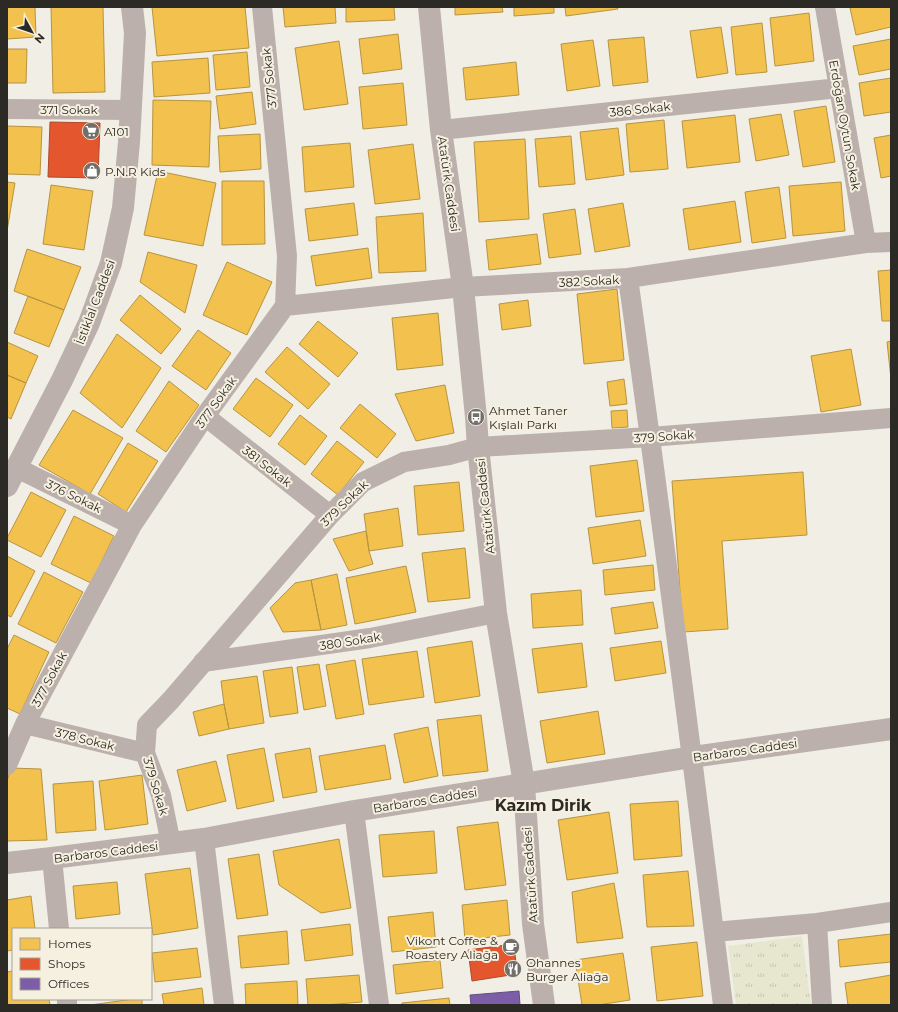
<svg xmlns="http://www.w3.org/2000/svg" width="898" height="1012" font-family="Montserrat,sans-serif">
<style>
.park{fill:url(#park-tufts)}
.homes{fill:#f2c14e;stroke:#b79441}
.shops{fill:#e4572e;stroke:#ad4a2b}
.offices{fill:#7b5ea7;stroke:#634e80}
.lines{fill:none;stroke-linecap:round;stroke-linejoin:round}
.minor{stroke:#bcb0ac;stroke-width:20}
.tertiary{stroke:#bcb0ac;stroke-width:22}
.labels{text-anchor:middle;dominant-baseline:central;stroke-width:4;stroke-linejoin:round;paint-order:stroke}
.street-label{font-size:12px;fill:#2c2a24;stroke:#f6f0e1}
.poi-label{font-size:12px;fill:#2c2a24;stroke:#f6f0e1;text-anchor:start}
.district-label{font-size:16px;font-weight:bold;fill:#2c2a24;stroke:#f6f0e1}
</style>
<defs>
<pattern id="park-tufts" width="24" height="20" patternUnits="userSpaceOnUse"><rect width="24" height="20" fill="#e7e7d0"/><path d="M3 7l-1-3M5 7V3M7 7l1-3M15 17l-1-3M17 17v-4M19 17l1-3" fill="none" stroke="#c6c6b2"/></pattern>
</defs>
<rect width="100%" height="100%" fill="#f1eee6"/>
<!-- park -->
<path class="park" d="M802,936L811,1005H736L728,946Z"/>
<!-- homes -->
<path class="homes" d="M7,7H35L36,37L7,39Z
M51,7H103L105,92L53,93Z
M152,7H245L249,48L157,56Z
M283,7H335L336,23L285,27Z
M346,7H394L395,20L346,22Z
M455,7H502L503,12L455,15Z
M514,7H554V13L514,16Z
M565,7H617L618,9L566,16Z
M855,7H891V27L856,35L850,8Z
M809,13L814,61L775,66L770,18Z
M762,23L767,72L736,75L731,27Z
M721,27L728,73L697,78L690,31Z
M398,34L402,69L363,74L359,39Z
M644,37L648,82L613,86L608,40Z
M891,39V69L859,75L853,46Z
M593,40L600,86L567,91L561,44Z
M339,41L348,104L304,110L295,48Z
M7,49H27L26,83H7Z
M247,52L250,87L216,90L213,55Z
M208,58L210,93L154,97L152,62Z
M516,62L519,95L466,100L463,68Z
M891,78V112L864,116L859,83Z
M403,83L407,125L363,129L359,87Z
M252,92L256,124L220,129L216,96Z
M153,100L211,101L209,167L152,165Z
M826,106L835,162L803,167L794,111Z
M781,114L789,155L756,161L749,119Z
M735,115L740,162L687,168L682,121Z
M664,120L668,169L630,172L626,124Z
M7,126L42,127L40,175L7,174Z
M618,128L624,175L586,180L580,132Z
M260,134L261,169L220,172L218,136Z
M891,135V176L881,178L874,138Z
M571,136L575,184L539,187L535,139Z
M525,139L529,219L479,222L474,142Z
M350,143L354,187L305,192L302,147Z
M413,144L420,199L375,204L368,150Z
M158,171L216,183L203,246L144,235Z
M222,181H264L265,244L222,245Z
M7,182L15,183L7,231Z
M841,182L845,231L793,236L789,186Z
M51,185L93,191L84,250L43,244Z
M779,187L786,238L752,243L745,192Z
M735,201L741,242L689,250L683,209Z
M354,203L358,235L309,241L305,209Z
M623,203L630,246L595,252L588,209Z
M575,209L581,254L549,258L543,214Z
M423,213L426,271L379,273L376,217Z
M537,234L541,264L489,270L486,240Z
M368,248L372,278L316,286L311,256Z
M27,249L81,267L64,310L14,291Z
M148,252L197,265L185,313L140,282Z
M227,262L272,282L247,335L203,315Z
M891,270V321H882L878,271Z
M617,289L624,360L584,364L577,294Z
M140,295L181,329L161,354L120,320Z
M28,296L64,310L49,347L14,333Z
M528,300L531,326L502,330L499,304Z
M438,313L443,365L397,370L392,318Z
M318,321L358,353L338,377L299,344Z
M198,330L231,353L206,390L172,366Z
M117,334L161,368L122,428L80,393Z
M891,341V379L887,342Z
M7,342L38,356L26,383L7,375Z
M287,347L330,384L308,409L265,372Z
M851,349L861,405L821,412L811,356Z
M7,375L26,383L11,419L7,417Z
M256,378L293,405L270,437L233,409Z
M624,379L627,404L610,406L607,382Z
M169,381L199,405L166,452L136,431Z
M445,385L454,433L416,441L395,394Z
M360,404L396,434L377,458L340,428Z
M73,410L123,438L90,494L39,465Z
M627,410L628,427L612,428L611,411Z
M300,415L327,436L305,465L278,444Z
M337,441L364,462L338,495L311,474Z
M128,443L158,461L126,512L98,494Z
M637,460L644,511L596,517L590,466Z
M803,472L807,535L722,541L728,629L683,632L672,481Z
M459,482L464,531L418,535L414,486Z
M31,492L66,510L41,557L7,540V538Z
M398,508L403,546L369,551L364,514Z
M74,516L114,536L91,583L51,564Z
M640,520L646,556L593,564L588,528Z
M366,531L369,551L373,564L349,571L333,539Z
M465,548L470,598L428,602L422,553Z
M7,556L35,571L11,617L7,615Z
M653,565L655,590L605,595L603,570Z
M406,566L416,612L355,624L346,578Z
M44,572L83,592L56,643L18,624Z
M337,574L347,625L321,630L311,580Z
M311,580L321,630L283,632L270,608L295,583Z
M581,590L583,625L533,628L531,594Z
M653,602L658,628L615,634L611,608Z
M14,635L49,652L20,714L7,708V649Z
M472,641L480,696L435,703L427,648Z
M661,641L666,673L615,681L610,648Z
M582,643L587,687L538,693L532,649Z
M417,651L424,697L369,705L362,659Z
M355,660L364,714L336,719L326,665Z
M319,664L326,706L304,710L297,667Z
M292,667L298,713L270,717L263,671Z
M257,676L264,723L229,729L224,704L221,681Z
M224,704L229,729L199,736L193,712Z
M598,711L605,754L547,763L540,721Z
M481,715L488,771L443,776L437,720Z
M428,727L438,776L404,783L394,734Z
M385,745L391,779L325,790L319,756Z
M264,748L274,801L237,809L227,755Z
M310,748L317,792L283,798L275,754Z
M216,761L226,801L187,811L177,770Z
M11,768L41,769L47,840L7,841V781Z
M142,775L148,824L105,830L99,781Z
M93,781L96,830L56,833L53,784Z
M678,801L682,856L634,860L630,804Z
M609,812L618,873L567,880L558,820Z
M498,822L506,885L465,890L457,827Z
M434,831L437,873L383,877L379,835Z
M339,839L351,908L321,913L279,885L273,851Z
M259,854L268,915L237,919L228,859Z
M190,868L198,928L153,935L145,874Z
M688,871L694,926L647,927L643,875Z
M117,882L120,914L76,919L73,886Z
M614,883L623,938L577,943L572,892Z
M31,896L35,929H13V950L7,951V900Z
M507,900L510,935L465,940L462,905Z
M433,912L436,947L392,952L388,917Z
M350,924L353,955L305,961L301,930Z
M287,931L289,964L241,968L238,936Z
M891,934V962L840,967L838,940Z
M697,942L703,996L657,1001L651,947Z
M197,948L201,977L155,982L152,953Z
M623,953L630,1000L598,1005H582L575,960Z
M440,960L443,988L396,994L393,965Z
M13,971V999H49L50,1005H7V972Z
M359,975L362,1002L325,1005H308L306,979Z
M891,975V1005H848L845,983Z
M297,981L298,1005H246L245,984Z
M202,988L204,1005H164L162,994Z
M449,998L450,1005H402V1003Z
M134,999H142V1005H90Z"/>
<!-- shops -->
<path class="shops" d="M50,122L100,123L98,178L48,177Z
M514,944L517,974L472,981L468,950Z"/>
<!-- offices -->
<path class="offices" d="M519,991L520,1005H471L470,995Z"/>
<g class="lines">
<!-- minor -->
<path class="minor" d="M825,7L839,88L866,243
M7,109L131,110
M441,130L839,88
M628,278C662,520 693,763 723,1005
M285,306L463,287L628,278L866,243L891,242
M205,416L330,515
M17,468L132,525
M203,662L370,638L496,613
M25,724L145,753
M7,765L25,724L132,525L205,416L285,306L287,256L262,7
M354,811L379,1005
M204,839L224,1005
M171,844L161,795L145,753L147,725L171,700L330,515L363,482L404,462L449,455L478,447L650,437L891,418
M52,858L59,929
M817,923L822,1005
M714,932L817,923L891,912
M67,999V1005"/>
<!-- tertiary -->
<path class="tertiary" d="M429,7L441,130L463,287L476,417L478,447L496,613L524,784L533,924L544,1005
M7,486L62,380L89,323L111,263L123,208L129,142L135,33L132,7
M7,863L52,858L204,839L354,811L692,757L891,729"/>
</g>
<!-- icons -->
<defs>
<symbol id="supermarket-disc" viewBox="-11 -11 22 22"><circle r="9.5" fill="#716f68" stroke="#f6f0e1"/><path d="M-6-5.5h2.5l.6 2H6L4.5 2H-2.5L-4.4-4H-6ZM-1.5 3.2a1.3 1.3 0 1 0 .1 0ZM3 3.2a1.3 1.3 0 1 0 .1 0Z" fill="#fff"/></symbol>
<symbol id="shop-disc" viewBox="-11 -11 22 22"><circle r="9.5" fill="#716f68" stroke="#f6f0e1"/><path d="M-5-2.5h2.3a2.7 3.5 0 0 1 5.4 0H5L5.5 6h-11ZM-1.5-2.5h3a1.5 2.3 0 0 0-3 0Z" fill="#fff"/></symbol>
<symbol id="bus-disc" viewBox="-11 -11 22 22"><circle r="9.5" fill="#716f68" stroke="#f6f0e1"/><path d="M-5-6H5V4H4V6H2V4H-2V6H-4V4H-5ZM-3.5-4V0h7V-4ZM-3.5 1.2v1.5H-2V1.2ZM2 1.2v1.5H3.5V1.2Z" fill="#fff"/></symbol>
<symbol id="cafe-disc" viewBox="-11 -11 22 22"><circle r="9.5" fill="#716f68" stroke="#f6f0e1"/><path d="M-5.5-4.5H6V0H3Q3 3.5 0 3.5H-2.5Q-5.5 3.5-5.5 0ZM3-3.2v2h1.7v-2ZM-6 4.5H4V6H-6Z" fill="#fff"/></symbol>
<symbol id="restaurant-disc" viewBox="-11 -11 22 22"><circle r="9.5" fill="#716f68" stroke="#f6f0e1"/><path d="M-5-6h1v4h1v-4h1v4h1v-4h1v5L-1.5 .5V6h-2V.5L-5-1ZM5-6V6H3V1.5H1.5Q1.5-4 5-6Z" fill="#fff"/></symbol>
</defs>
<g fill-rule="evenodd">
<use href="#supermarket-disc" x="81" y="121" width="20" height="20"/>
<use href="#shop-disc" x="82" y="161" width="20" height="20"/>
<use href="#bus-disc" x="466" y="407" width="20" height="20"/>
<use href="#cafe-disc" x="501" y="937" width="20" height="20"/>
<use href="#restaurant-disc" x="503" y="959" width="20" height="20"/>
</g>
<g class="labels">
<!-- street labels -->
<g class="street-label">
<text transform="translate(269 78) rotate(-96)">377 Sokak</text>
<text x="69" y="109">371 Sokak</text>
<text transform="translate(640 109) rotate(-6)">386 Sokak</text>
<text transform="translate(845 125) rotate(80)">Erdoğan Oytun Sokak</text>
<text transform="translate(449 184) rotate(82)">Atatürk Caddesi</text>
<text transform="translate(589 281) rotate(-3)">382 Sokak</text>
<text transform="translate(95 302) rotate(-69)">İstiklal Caddesi</text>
<text transform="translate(216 402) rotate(-54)">377 Sokak</text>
<text transform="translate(664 436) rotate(-4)">379 Sokak</text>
<text transform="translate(267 466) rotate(38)">381 Sokak</text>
<text transform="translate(74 496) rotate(26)">376 Sokak</text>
<text transform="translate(344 503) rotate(-44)">379 Sokak</text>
<text transform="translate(485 506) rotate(-96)">Atatürk Caddesi</text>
<text transform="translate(350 641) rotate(-9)">380 Sokak</text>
<text transform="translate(49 679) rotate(-62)">377 Sokak</text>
<text transform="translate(85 739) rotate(14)">378 Sokak</text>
<text transform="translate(745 750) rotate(-8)">Barbaros Caddesi</text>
<text transform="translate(156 786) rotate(73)">379 Sokak</text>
<text transform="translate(425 800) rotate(-9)">Barbaros Caddesi</text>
<text transform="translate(106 852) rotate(-7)">Barbaros Caddesi</text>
<text transform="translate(530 875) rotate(-94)">Atatürk Caddesi</text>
</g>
<!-- poi labels -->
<g class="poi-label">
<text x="104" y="131">A101</text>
<text x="105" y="171">P.N.R Kids</text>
<text x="489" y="410">Ahmet Taner<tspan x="489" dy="14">Kışlalı Parkı</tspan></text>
<text x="498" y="940" text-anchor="end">Vikont Coffee &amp;<tspan x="498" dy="14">Roastery Aliağa</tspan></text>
<text x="526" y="962">Ohannes<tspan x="526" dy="14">Burger Aliağa</tspan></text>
</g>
<!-- district labels -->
<g class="district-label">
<text x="543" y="805">Kazım Dirik</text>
</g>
</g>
<!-- border -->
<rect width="898" height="1012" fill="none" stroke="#2c2a24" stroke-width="16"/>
<!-- legend -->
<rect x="12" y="928" width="140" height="72" fill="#f6f0e1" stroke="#a5a195"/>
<rect x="20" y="938" width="20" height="12" fill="#f2c14e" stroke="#a5a195"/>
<text x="48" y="948" font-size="12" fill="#2c2a24">Homes</text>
<rect x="20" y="958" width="20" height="12" fill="#e4572e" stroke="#a5a195"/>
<text x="48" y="968" font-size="12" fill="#2c2a24">Shops</text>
<rect x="20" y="978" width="20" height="12" fill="#7b5ea7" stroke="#a5a195"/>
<text x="48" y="988" font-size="12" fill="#2c2a24">Offices</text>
<!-- north arrow -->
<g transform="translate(32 32) rotate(130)" stroke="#f6f0e1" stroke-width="3" paint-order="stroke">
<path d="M0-3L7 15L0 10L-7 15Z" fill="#2c2a24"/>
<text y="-6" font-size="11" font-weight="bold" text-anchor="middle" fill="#2c2a24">N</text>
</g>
</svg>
